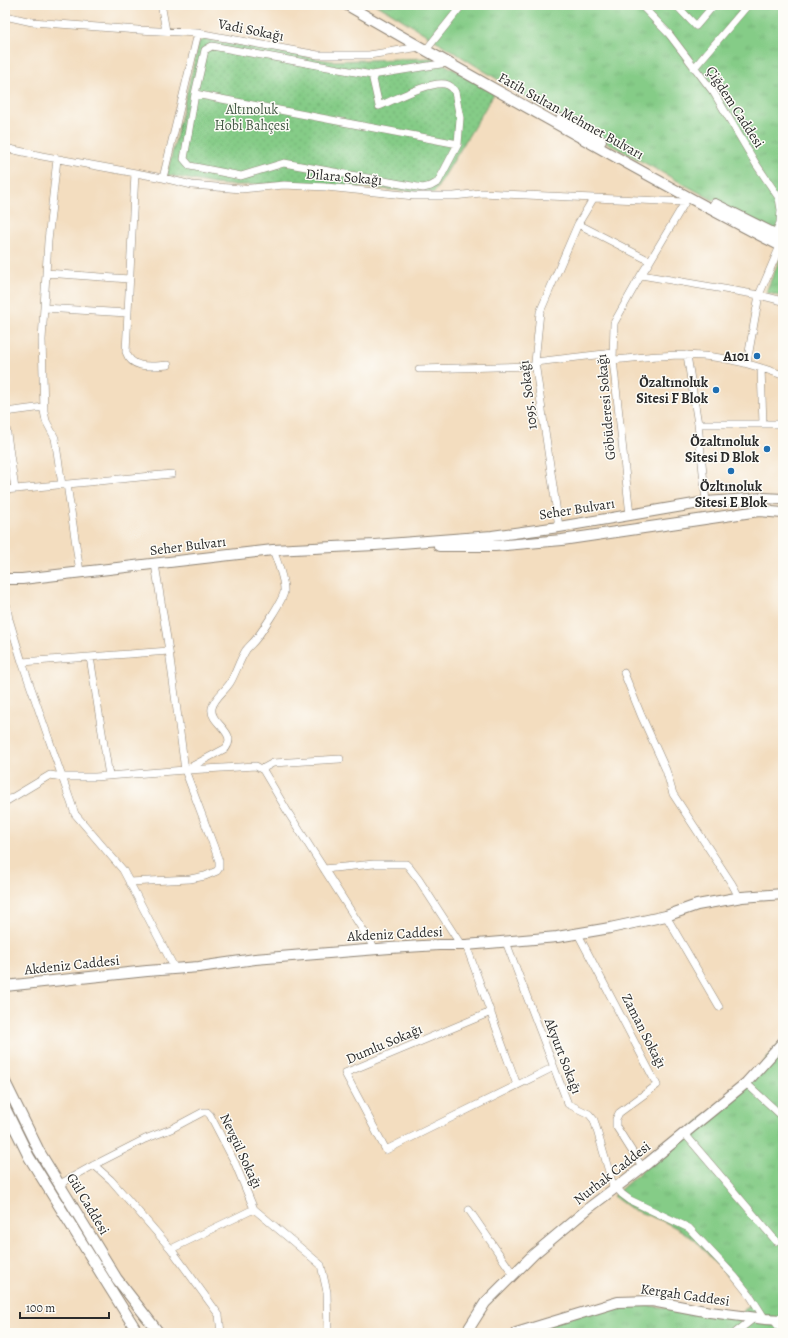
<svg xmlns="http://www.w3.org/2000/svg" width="788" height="1338" font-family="Alegreya,serif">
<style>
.grass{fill:url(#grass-tufts);stroke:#587c59}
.garden{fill:url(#garden-dots);stroke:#587c59}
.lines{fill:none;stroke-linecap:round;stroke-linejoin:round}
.street-casing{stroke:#8f8475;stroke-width:8}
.secondary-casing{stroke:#8f8475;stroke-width:12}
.street{stroke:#fff;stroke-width:7}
.secondary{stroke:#fff;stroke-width:10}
.poi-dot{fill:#1f6fb2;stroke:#fdfcf7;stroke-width:1.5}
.labels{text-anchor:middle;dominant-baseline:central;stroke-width:3;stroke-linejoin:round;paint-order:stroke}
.street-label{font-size:14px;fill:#2b2b2b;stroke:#fdfcf7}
.park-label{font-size:14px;fill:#465b47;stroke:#fdfcf7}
.poi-label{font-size:14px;font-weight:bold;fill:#2b2b2b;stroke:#fdfcf7;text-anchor:end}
</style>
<defs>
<pattern id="grass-tufts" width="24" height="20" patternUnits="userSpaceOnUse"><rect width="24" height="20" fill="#85cc87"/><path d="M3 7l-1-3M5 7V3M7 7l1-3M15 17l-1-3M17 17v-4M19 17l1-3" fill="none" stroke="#73af75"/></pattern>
<pattern id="garden-dots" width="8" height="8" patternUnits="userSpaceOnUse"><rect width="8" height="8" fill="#85cc87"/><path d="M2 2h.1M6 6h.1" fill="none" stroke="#73af75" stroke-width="1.8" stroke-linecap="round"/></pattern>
</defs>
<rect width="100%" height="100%" fill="#fdfcf7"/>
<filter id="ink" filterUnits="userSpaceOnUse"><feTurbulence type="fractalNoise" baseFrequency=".025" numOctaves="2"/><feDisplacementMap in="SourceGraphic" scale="8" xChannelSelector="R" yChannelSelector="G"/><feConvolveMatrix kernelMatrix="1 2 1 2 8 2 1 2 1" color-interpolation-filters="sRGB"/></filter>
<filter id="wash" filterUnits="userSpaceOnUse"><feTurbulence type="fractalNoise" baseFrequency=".012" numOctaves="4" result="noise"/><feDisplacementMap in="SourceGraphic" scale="16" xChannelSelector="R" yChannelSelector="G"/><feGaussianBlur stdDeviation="0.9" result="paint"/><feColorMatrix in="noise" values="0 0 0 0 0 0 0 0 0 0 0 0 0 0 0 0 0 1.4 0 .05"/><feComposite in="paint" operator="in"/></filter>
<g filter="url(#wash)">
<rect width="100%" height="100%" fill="#f3ddbf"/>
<!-- grass -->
<path class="grass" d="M376,5H783V238L545,109L390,12Z
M782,254H783V297L766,292Z
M783,1040V1333H516L620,1302L743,1317L744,1309L747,1308L749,1304L742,1292L695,1240L682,1231L663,1221L631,1209L613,1196L688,1130L742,1087Z"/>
<!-- garden -->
<path class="garden" d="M204,39L332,61L433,58L495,92L434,193L290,182L250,185H226L214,184L167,175L199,42Z"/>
</g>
<g filter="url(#ink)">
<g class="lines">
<defs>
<path id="street" d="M163,5L162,9L166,31
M641,5L669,34L714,93L756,164L779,198L781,210L780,223L775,234
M676,5L696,26L714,5
M5,16L32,22L138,30L198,33L318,55H369L420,47
M430,45L462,5
M694,68L748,5
M372,75L379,106C394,100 430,81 445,84C450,85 453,88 455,92L460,118L458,144L438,182L431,186L423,188L284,163L241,176L190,166L184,159L195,94L205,50L212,46L372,75L447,63
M195,94L458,144
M5,148L42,156L163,178L192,185L241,189L284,185L326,187L414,196H454L481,193L685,202
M57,159L48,241L42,340L44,411L46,421L55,438L62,485
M135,173L126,352C132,370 152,366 168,365
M163,178L198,33
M578,224L650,261
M46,273L129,279
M641,275L759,295L783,301
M44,308L127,313
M687,355L698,424L706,502
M613,360C648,357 685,352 720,358C742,361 762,368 783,375
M535,362L613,353
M747,363L759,295L780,246
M761,368L763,424
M419,369L536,366
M5,412L44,407
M5,420L15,489
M698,424H783
M67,484L80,572
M5,490L172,474
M630,515L613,360L614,323L641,275L650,261L687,199
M559,527L535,362L540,312L578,224L593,199
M5,598L9,619L22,662
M169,651L22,662L75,814L123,870L175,969
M90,657L109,776
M624,673L641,715L666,770L673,794L732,884L739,897
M262,769L273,763L340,759
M188,770L256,766L263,770L289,814L375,949
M5,802L50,775L62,777H95L185,770L226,748C238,732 209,723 212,708C214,698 225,691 230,683C236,673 239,661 246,650C249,646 253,643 256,639C262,631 283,600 284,592C285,580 277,561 273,550
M324,869L374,864H406L409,867L419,880L461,945
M129,882L190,879L205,876L217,871L219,868V861L214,847L185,770L169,651L155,564
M666,916L719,1007
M578,934L657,1085L619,1113L616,1119V1126L642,1167
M506,942L568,1104L589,1114L594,1120L614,1189
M466,945L517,1085
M491,1012L345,1073L386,1150L554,1067
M746,1083L783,1117
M685,1134L776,1241
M94,1165L111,1180L171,1249L219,1315L221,1333
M60,1184L94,1165L145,1139L171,1129L203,1112H207L210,1115L235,1163L254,1209L321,1265L327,1292L328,1333
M616,1187L622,1194L630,1200L689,1228L735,1277L751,1297L765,1319
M469,1210L513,1274
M171,1249L254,1209
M773,1319L783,1332
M735,1333L754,1318"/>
<path id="secondary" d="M347,5C433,55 519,103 605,151C664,184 723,217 783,247
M561,119L601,141
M715,204L783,238
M439,546H495L562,540L759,511L783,513
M5,579H22L273,550L375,545L492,536L559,527L706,502L763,498L783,499
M5,986L147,971L199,967L255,959L390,948L439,945H466L557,937L610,928L666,916L697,905L742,897L783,894
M5,1082L39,1151L117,1279L159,1333
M5,1108L29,1157L108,1285L138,1333
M466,1333L485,1303L534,1254L590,1207L648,1163L746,1083L783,1042
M516,1333L618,1302L652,1301L710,1312L765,1319L783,1320"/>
</defs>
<!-- street casing -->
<use href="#street" class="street-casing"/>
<!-- secondary casing -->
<use href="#secondary" class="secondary-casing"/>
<!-- street -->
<use href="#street" class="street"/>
<!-- secondary -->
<use href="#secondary" class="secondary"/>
</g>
</g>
<!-- markers -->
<g class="poi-dot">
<circle cx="757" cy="356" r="4"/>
<circle cx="716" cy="390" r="4"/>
<circle cx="767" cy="449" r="4"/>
<circle cx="731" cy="471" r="4"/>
</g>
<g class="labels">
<!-- street labels -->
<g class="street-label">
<text transform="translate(251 30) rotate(11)">Vadi Sokağı</text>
<text transform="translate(735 107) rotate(57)">Çiğdem Caddesi</text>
<text transform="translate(571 116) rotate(29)">Fatih Sultan Mehmet Bulvarı</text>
<text transform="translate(344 177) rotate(5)">Dilara Sokağı</text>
<text transform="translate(528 395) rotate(-97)">1095. Sokağı</text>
<text transform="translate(606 407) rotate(-95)">Göbüderesi Sokağı</text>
<text transform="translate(577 509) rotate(-9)">Seher Bulvarı</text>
<text transform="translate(188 546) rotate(-7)">Seher Bulvarı</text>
<text transform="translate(395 934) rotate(-3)">Akdeniz Caddesi</text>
<text transform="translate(72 965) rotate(-6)">Akdeniz Caddesi</text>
<text transform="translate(644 1031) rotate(63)">Zaman Sokağı</text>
<text transform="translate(384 1044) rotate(-23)">Dumlu Sokağı</text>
<text transform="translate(563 1056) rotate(69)">Akyurt Sokağı</text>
<text transform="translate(241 1151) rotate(65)">Nevgül Sokağı</text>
<text transform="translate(612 1173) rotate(-38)">Nurhak Caddesi</text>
<text transform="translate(88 1204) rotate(59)">Gül Caddesi</text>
<text transform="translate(685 1295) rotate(8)">Kergah Caddesi</text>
</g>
<!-- park labels -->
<g class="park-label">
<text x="252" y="109">Altınoluk<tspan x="252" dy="16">Hobi Bahçesi</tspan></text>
</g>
<!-- poi labels -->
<g class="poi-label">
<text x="749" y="356">A101</text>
<text x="708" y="382">Özaltınoluk<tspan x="708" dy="16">Sitesi F Blok</tspan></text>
<text x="759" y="441">Özaltınoluk<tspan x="759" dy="16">Sitesi D Blok</tspan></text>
<text x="731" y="486" text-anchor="middle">Özltınoluk<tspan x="731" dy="16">Sitesi E Blok</tspan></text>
</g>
</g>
<!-- margin -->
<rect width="788" height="1338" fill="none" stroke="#fdfcf7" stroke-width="20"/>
<!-- scale -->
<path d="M20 1312v6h89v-6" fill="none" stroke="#2b2b2b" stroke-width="2"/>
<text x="26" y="1312" font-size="12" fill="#2b2b2b" stroke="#fdfcf7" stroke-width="3" paint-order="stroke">100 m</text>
</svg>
